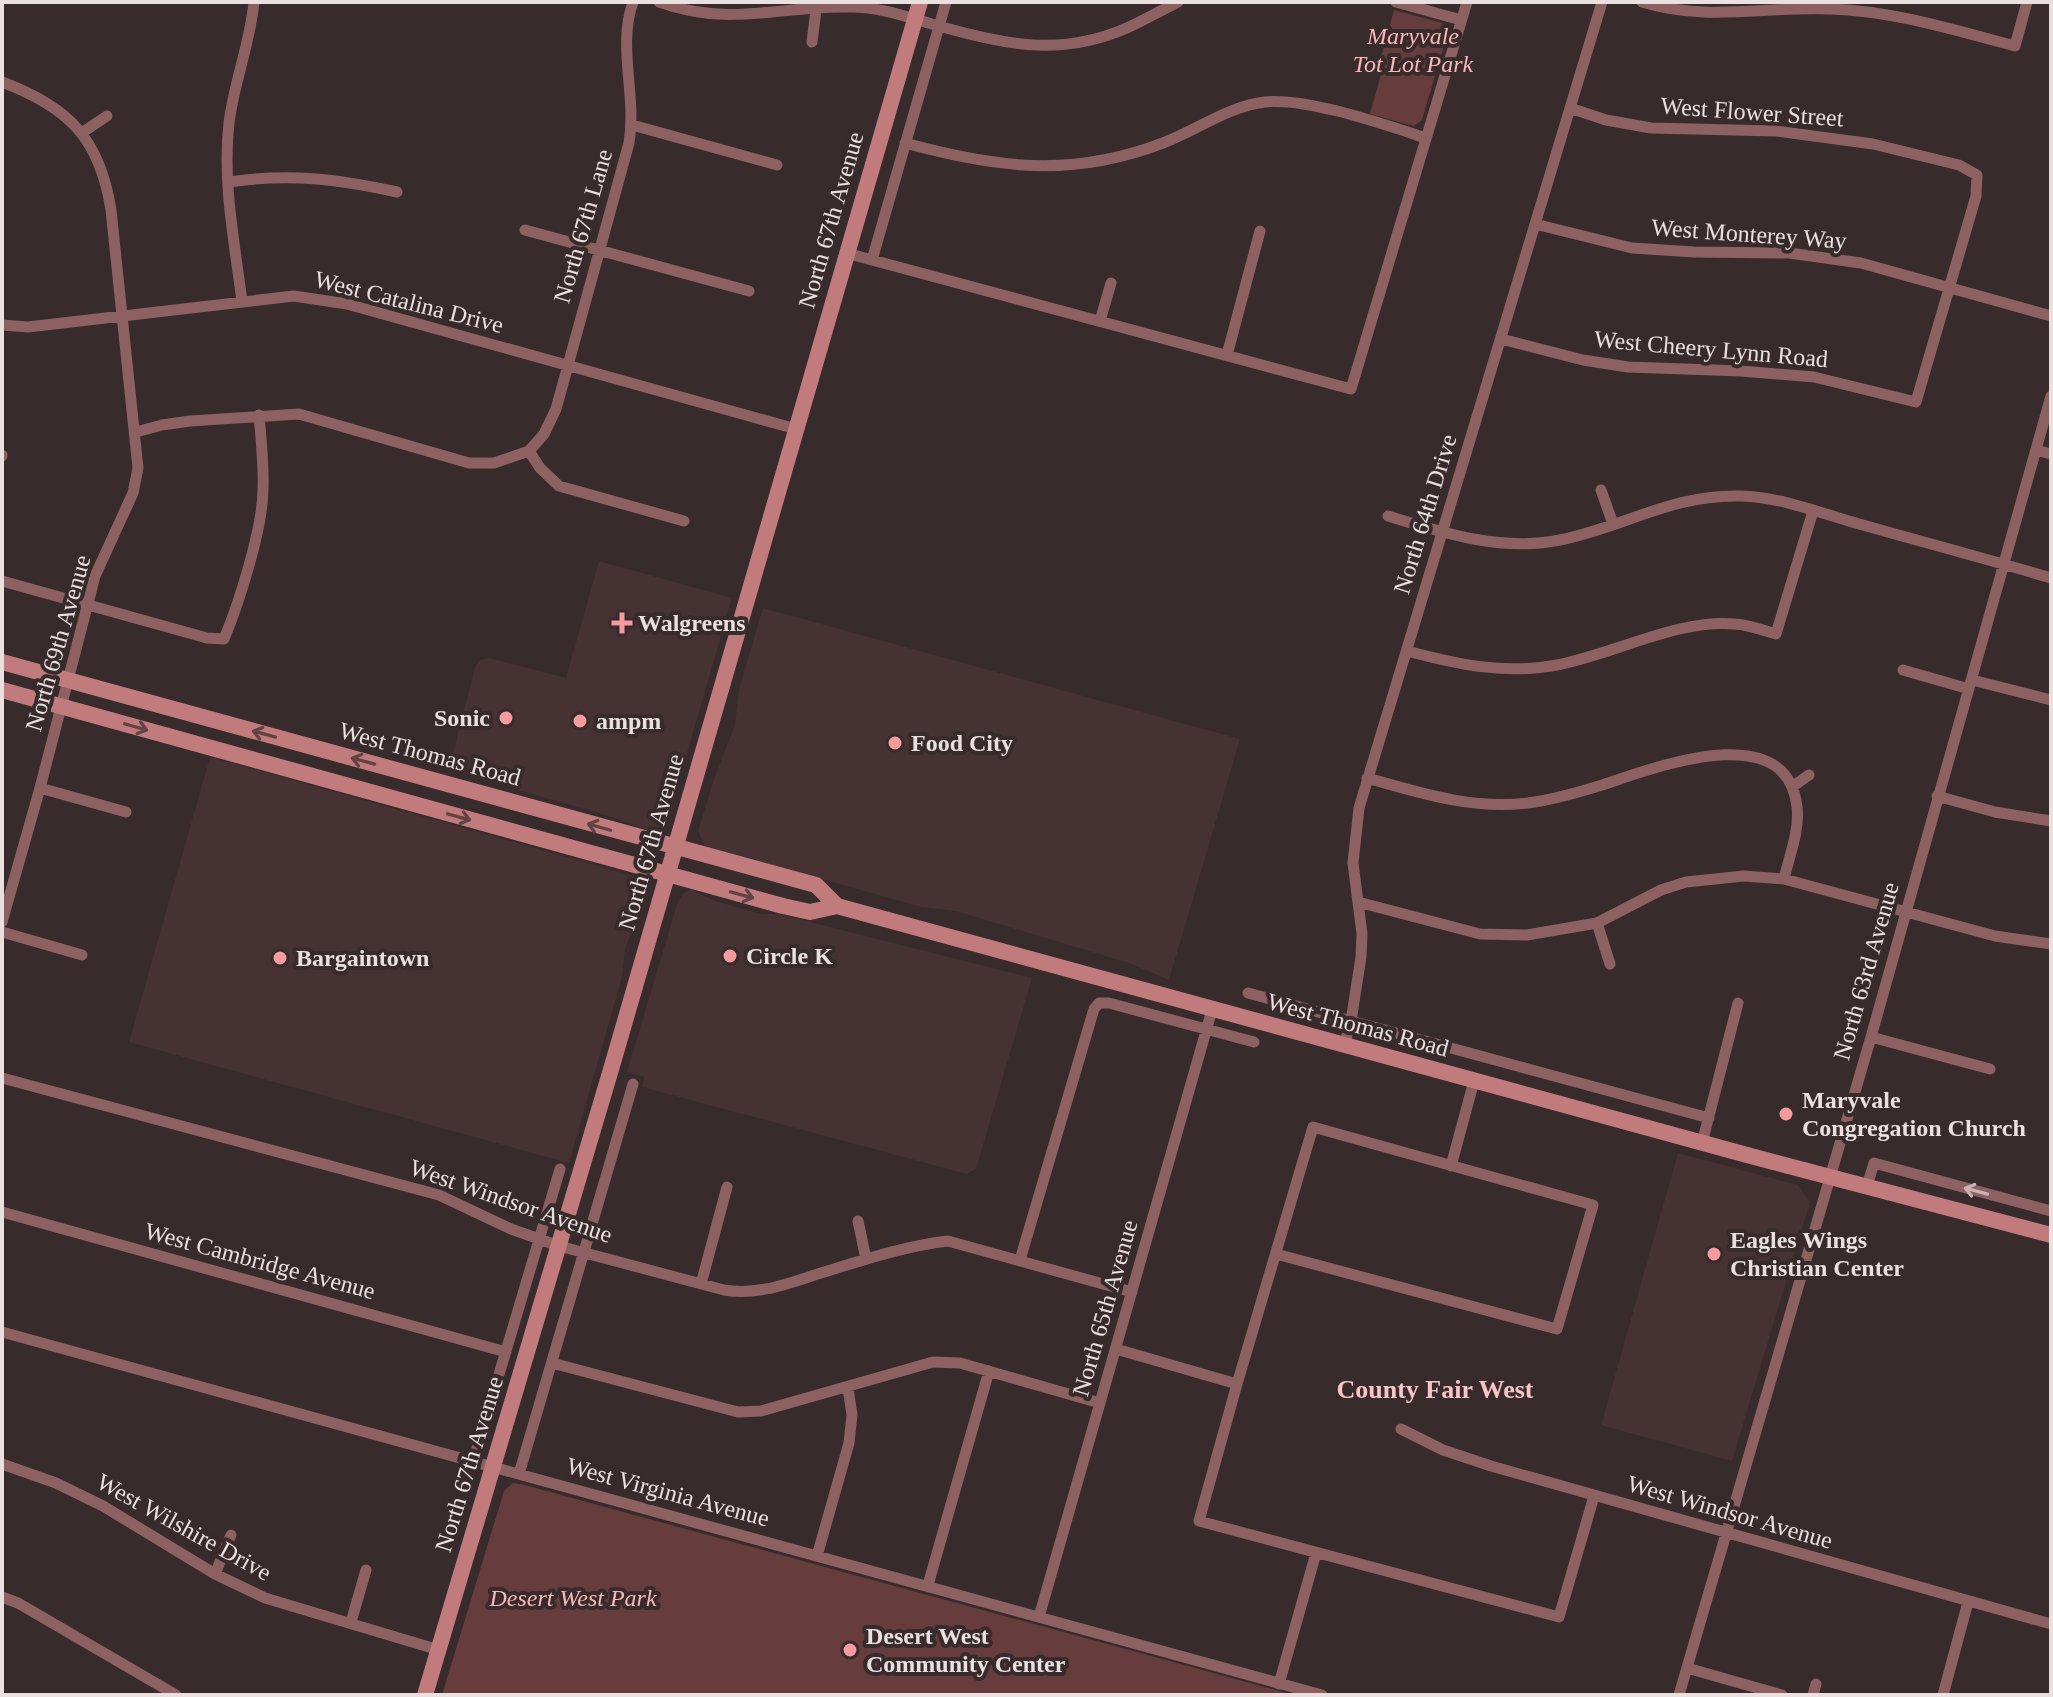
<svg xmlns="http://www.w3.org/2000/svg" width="2053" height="1697" font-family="Georgia,serif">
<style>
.built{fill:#463233}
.green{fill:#673c3d}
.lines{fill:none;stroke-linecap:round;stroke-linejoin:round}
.minor{stroke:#8d6061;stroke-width:11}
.secondary{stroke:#c17b7d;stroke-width:16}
.oneway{stroke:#614344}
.oneway2{stroke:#c9b3b3}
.poi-dot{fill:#f59b9e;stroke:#382b2b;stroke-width:3}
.labels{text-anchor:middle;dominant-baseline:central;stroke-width:8;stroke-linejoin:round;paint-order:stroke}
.park-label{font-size:24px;font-style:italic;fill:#fbb7b8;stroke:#382b2b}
.street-label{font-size:24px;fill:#e9e0df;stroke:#382b2b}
.poi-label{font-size:24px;font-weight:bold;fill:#e9e0df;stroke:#382b2b;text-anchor:start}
.neighbourhood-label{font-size:26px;font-weight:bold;fill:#f9c4c5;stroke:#382b2b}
</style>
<rect width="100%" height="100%" fill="#382b2b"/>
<!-- built -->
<path class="built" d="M599,561L732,598L667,822L654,832L612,817L456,772L450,765L475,668L480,660L489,658L566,678Z
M763,608L1240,739L1169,980L1129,963L956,911L921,907L705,846L698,831L715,776L735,725L739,689Z
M210,757L642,878L647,893L625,949L622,977L569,1163L129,1042Z
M692,890L715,901L761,914H779L1032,978L976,1169L967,1174L642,1087L644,1077L627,1072L678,901L685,892Z
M1678,1153L1798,1185L1810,1202L1732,1461L1601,1425Z"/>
<!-- green -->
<path class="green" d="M1394,10L1442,23L1448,32L1422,120L1414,126L1370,114L1382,71L1380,61Z
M513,1483L521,1484L1294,1695H442L504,1491Z"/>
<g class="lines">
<!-- minor -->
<path class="minor" d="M659,2C732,28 780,5 851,7C884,7 915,20 946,28C1010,46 1065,56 1129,27C1146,19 1162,10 1178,2
M1396,2L1461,20
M1642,2C1707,22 1764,6 1830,9C1894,11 1954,30 2015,46L2027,2
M812,42L816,10
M2,82C69,107 100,139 111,210L138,468L133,493L95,576L40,788L2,922
M632,125L777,165
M83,132L107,116
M905,143C997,168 1072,178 1163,143C1197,130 1229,106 1265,102C1306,97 1386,125 1426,138
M229,182C290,173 337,179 397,192
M1535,224L1632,248L1694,252L1789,253L1861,263L2051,316
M525,230L749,291
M846,253L1351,389L1467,2
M872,260L946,2
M242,302C235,244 222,182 229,123C234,82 250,44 254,2
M1100,321L1111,283
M2,325L28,327L294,296L347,304L796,429
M1501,339L1583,360L1628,367L1741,371L1814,377L1916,402L1976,196L1977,175L1959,165L1873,144L1776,131L1651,128L1606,120L1570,108
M1227,355L1260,231
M136,432L162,425L190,421L299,414L469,463H494L529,451L540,468L559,486L684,521
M2036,450L2051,454
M529,451L544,434L556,409L629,143C637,95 617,47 633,2
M2,456V455
M1601,490L1613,524
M1388,516C1443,533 1502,552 1560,540C1625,527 1671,494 1741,496C1780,497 1821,513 1859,524C1923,542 1987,559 2051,578
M2,581L207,638L224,639C239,603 263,528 263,489C264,465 261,439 259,415
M1407,651C1456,664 1501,674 1551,666C1608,657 1678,618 1735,624C1749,625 1763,630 1776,634L1813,511
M1903,670L1969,689
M1972,680L2051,700
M1367,778C1420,793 1473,810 1528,803C1552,800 1576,793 1599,786C1649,770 1787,714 1797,807C1800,830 1789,857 1784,879
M1792,787L1809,775
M40,788L126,812
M1937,796L1995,812L2051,821
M1358,902L1480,934L1527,935L1597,923L1661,890L1686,882L1744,876L1784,879L1995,936L2051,944
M1597,923L1610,964
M2,932L82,955
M1248,993L1709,1118
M1871,1037L1990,1069
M1344,1046L1351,1021L1361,957L1362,934L1353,863L1359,808L1602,2
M2,1078L439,1195L511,1229L559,1246L724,1290C758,1296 789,1283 821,1273C863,1260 905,1246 948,1241L1132,1292
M1702,1143L1738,1003
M1451,1166L1474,1081
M1867,1186L1874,1163L2051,1211
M2,1212L506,1352
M858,1221L866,1259
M1276,1254L1557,1329L1593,1205L1313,1127L1237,1384L1199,1521L1559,1617L1594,1496
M1020,1260L1094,1009L1099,1003H1109L1254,1042
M701,1284L727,1187
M2,1332L1322,1695
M1116,1349L1237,1384
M552,1363L738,1412L761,1411L933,1362L960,1363L1100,1403
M1401,1429L1443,1450L1491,1466L2051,1624
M473,1462L560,1169
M2,1464L56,1483L103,1506L215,1574L265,1598L439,1650
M519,1474L633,1084
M817,1556L849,1443L852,1415L848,1388
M215,1574L231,1535
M928,1585L989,1371
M2,1597L18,1603L176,1695
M1039,1617L1212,1010
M351,1622L366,1570
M1687,1668L1782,1695
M1279,1684L1316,1553
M1679,1695L1871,1037L2051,396
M1813,1695L1816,1684
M1943,1695L1968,1602"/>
<!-- secondary -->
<path class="secondary" d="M2,662L816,885L837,906
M2,690L783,906L810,912L837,906L1747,1155L2051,1235
M425,1695L612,1066L920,2"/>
</g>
<!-- one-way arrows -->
<defs><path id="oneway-shaft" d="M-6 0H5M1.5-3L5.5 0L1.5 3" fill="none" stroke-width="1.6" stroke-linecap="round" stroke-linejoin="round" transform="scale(2)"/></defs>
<g class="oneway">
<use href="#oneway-shaft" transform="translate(136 727) rotate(16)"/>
<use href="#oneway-shaft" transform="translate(264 734) rotate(-165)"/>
<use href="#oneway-shaft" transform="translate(363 761) rotate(-165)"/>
<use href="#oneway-shaft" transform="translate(459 817) rotate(15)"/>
<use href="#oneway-shaft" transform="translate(599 827) rotate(-164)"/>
<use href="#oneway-shaft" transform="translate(742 895) rotate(15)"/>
</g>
<use class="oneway2" href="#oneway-shaft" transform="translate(1976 1191) rotate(-165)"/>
<!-- markers -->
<g class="poi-dot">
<path d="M618 611h8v8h8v8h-8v8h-8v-8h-8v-8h8z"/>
<circle cx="506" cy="718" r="8"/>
<circle cx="580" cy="721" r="8"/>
<circle cx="895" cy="743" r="8"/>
<circle cx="730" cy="956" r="8"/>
<circle cx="280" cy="958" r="8"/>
<circle cx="1786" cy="1114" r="8"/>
<circle cx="1714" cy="1254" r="8"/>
<circle cx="850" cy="1650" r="8"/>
</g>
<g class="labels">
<!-- park labels -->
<g class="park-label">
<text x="1413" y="36">Maryvale<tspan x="1413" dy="28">Tot Lot Park</tspan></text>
<text x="573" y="1598">Desert West Park</text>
</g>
<!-- street labels -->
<g class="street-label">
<text transform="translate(1752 112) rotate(4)">West Flower Street</text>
<text transform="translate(831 220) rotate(-74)">North 67th Avenue</text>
<text transform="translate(583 226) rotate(-74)">North 67th Lane</text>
<text transform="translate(1749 234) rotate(4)">West Monterey Way</text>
<text transform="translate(409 302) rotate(14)">West Catalina Drive</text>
<text transform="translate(1711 349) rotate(5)">West Cheery Lynn Road</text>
<text transform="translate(1425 514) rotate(-73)">North 64th Drive</text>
<text transform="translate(58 643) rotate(-74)">North 69th Avenue</text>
<text transform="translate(430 754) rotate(15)">West Thomas Road</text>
<text transform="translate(651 842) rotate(-74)">North 67th Avenue</text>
<text transform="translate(1866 971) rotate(-74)">North 63rd Avenue</text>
<text transform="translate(1358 1025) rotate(15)">West Thomas Road</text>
<text transform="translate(511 1201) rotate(19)">West Windsor Avenue</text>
<text transform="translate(260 1261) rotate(15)">West Cambridge Avenue</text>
<text transform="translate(1105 1308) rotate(-74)">North 65th Avenue</text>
<text transform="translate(469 1464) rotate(-73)">North 67th Avenue</text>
<text transform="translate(668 1492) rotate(15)">West Virginia Avenue</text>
<text transform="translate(1730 1512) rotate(16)">West Windsor Avenue</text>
<text transform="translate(184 1527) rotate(29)">West Wilshire Drive</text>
</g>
<!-- poi labels -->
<g class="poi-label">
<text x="638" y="623">Walgreens</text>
<text x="490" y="718" text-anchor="end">Sonic</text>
<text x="596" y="721">ampm</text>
<text x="911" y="743">Food City</text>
<text x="746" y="956">Circle K</text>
<text x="296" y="958">Bargaintown</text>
<text x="1802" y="1100">Maryvale<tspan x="1802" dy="28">Congregation Church</tspan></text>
<text x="1730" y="1240">Eagles Wings<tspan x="1730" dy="28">Christian Center</tspan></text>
<text x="866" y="1636">Desert West<tspan x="866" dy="28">Community Center</tspan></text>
</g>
<!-- neighbourhood labels -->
<g class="neighbourhood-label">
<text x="1435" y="1389">County Fair West</text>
</g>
</g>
<!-- border -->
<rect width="2053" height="1697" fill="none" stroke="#e9e0df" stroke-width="8"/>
</svg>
